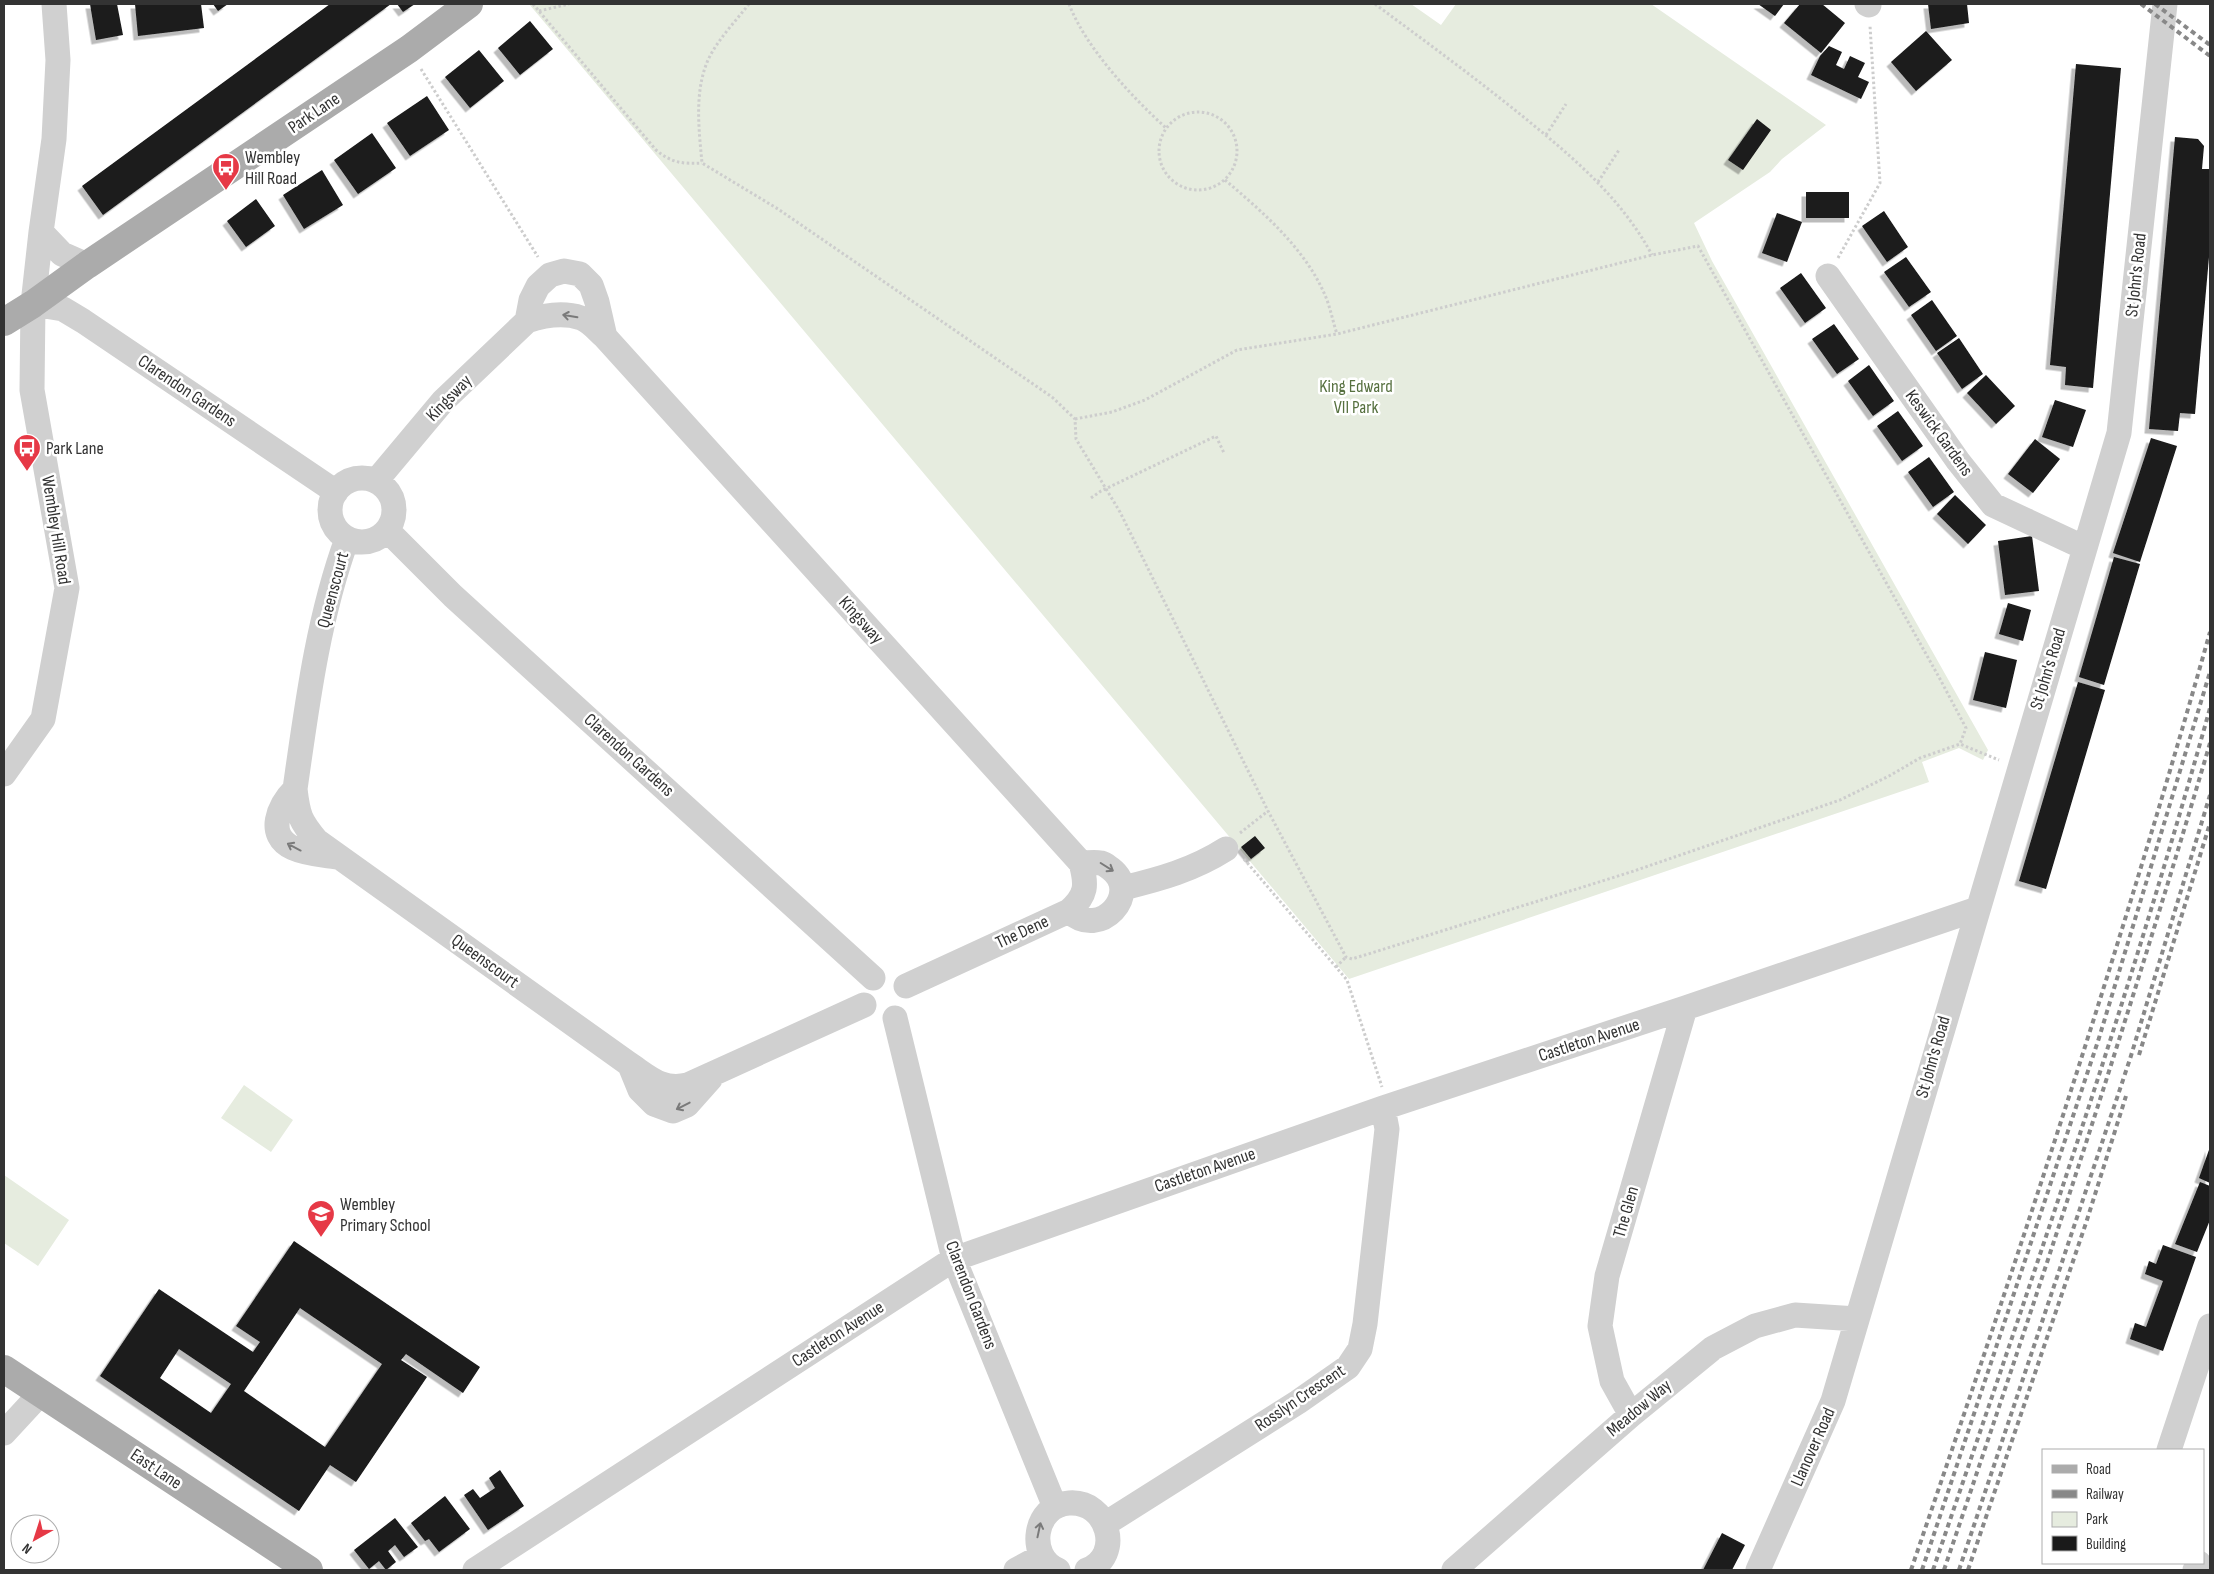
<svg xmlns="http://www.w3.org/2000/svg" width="2214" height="1574" font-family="'Sofia Sans Condensed',sans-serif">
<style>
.green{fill:#e6ecdf}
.building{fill:#1a1a1a;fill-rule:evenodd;filter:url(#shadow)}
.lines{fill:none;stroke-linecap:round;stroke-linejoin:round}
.path{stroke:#cdcdcd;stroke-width:3;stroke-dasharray:2.5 2.5;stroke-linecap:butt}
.minor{stroke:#d0d0d0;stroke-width:25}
.major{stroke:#ababab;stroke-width:28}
.rail{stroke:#888;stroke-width:4;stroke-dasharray:5 4;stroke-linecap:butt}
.oneway{stroke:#7a7a7a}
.labels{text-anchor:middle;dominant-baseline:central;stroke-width:5;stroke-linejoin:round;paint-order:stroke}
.street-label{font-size:18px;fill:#333;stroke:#fff}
.poi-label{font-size:18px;fill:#333;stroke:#fff;text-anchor:start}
.park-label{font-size:18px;fill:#56703f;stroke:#fff}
</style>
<defs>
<filter id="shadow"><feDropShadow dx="-4.5" dy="4.5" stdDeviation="0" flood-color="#0004"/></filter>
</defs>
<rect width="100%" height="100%" fill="#fff"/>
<!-- green -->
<path class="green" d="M529,4H1411L1441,25L1456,4H1651L1826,125L1782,159L1770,172L1694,223L1712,261L1988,750L1983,760L1959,748L1922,762L1929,782L1349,979Z
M244,1085L293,1120L271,1152L221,1118Z
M4,1175L69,1220L38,1266L4,1243Z"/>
<!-- building -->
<path class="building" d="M90,4H117L123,35L96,40Z
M135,4H201L204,28L138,36Z
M213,4H228L218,11Z
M330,4H391L103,215L82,186Z
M397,4H415L403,12Z
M1758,4H1784L1775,16Z
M1800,4H1822L1845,23L1821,53L1784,23Z
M1928,4H1967L1969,23L1931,29Z
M530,21L553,49L520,75L498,48Z
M1926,31L1952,60L1916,91L1891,62Z
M1829,46L1842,52L1836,65L1844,69L1850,56L1865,63L1858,77L1869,82L1861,99L1811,75L1820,56Z
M479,50L504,81L470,108L445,77Z
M2076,64L2121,68L2093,388L2065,385L2066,367L2050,365Z
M427,96L449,130L410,156L387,123Z
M1757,119L1771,130L1743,170L1728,160Z
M372,133L396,168L358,194L334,160Z
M2175,137L2198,139L2204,146L2202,169H2210V246L2195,414L2180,413L2178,431L2149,429Z
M322,170L343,205L304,229L283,195Z
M1806,192H1849V218H1806Z
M256,199L275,226L246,247L227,221Z
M1884,211L1908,247L1887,262L1862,226Z
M1777,213L1802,222L1787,262L1762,253Z
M1906,257L1931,292L1909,307L1884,272Z
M1801,273L1826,308L1805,323L1780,288Z
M1932,300L1957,336L1936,351L1911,315Z
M1834,324L1859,359L1837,374L1812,339Z
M1959,338L1983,374L1962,389L1937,353Z
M1869,365L1894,401L1873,416L1848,381Z
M1986,375L2015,406L1996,424L1967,393Z
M2055,400L2086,410L2073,447L2042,437Z
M1898,411L1923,446L1902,461L1877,426Z
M2151,438L2177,446L2140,562L2113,553Z
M2035,439L2060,459L2033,493L2008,474Z
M1929,457L1954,492L1933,507L1908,472Z
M1955,495L1986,525L1968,544L1937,514Z
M2032,536L2039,591L2005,595L1998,541Z
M2114,557L2140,564L2104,685L2079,677Z
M2008,603L2031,610L2023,641L1999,634Z
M1985,652L2017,660L2006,708L1973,700Z
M2078,682L2105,690L2046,889L2019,881Z
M1255,836L1265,848L1251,859L1241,847Z
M2210,1147V1183L2199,1178Z
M2200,1182L2210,1186V1220L2197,1252L2175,1244Z
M294,1241L480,1367L463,1393L406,1354L401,1360L427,1377L356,1482L330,1465L299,1511L100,1376L159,1289L253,1352L260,1342L236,1326ZM300,1308L382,1364L325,1447L244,1391ZM179,1349L231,1384L211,1413L160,1378Z
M2163,1245L2196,1257L2163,1351L2130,1339L2135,1323L2146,1327L2163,1281L2145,1274L2149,1261L2156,1264Z
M500,1470L524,1506L488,1530L464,1495L473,1489L480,1498L495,1488L489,1478Z
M445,1496L470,1529L439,1552L429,1539L425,1541L411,1523Z
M395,1518L418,1547L404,1557L395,1545L388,1551L396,1562L386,1570L379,1561L369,1569L354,1550Z
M1722,1533L1745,1545L1732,1570H1703Z"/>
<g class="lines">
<!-- path -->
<path class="path" d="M533,4L656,150C672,163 682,164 702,163
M749,4C735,22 718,39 708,60C694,92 699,130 702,163L778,209L1052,397L1075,419L1076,439L1120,512L1268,811L1346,957L1352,959L1631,872L1840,800L1889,776L1920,758L1960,744L1999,760
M1069,4C1086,48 1131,96 1166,128
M1375,4C1426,42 1477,79 1526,119C1575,159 1622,199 1652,255
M539,11L569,4
M421,69L538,257
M1159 151a39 39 0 1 1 78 0a39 39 0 1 1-78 0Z
M1546,135L1566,104
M1225,180C1264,213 1308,251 1327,300C1331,311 1333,322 1337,334
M1598,182L1619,150
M1838,258L1880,183L1870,26
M1075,419L1112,412L1145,400L1237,350L1337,334L1652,255L1698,246L1940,679L1966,728L1960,744
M1091,498L1101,491L1216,436L1224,453
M1240,833L1268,811
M1244,859L1347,980L1382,1087
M1336,967L1346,957"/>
<!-- minor -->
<path class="minor" d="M1867,4L1869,5
M41,232L62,254L87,265
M1828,276L1958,461L1993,505L2085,548
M33,304L63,309L83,321L336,492
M527,321C545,315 563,312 581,318C590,321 599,332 605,337
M330 510a32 32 0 1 1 64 0a32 32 0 1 1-64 0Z
M376,481L443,401L527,321L531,300L538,286L550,275L564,271L580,274L591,285L597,302L605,337L1081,863C1087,885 1087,895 1069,911L906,986
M387,530L453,596L873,978
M347,539C318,618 307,705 295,789C298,815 300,821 317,841L629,1064C650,1078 662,1091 688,1085L864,1005
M4,774L43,719L67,588L32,390L33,304L41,232L54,139L58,60L54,4
M295,789C279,805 265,835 293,848C306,854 322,855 336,857
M1123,888C1160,879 1193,870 1226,849
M1069,911C1100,941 1142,893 1111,869C1108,867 1105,864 1101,863C1095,862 1087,863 1081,863
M895,1018L954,1259L1055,1507
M631,1068L640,1090L654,1104L673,1111L687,1105L711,1078
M1631,1415L1612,1381L1600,1326L1607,1276L1685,1008
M4,1433L41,1393
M2169,1450L2210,1326
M1105,1524L1298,1402L1348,1367L1360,1349L1365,1324L1387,1129L1383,1108
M475,1570L954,1259L1383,1108L1685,1008L1977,909
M1016,1570L1042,1556
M1058,1570C1026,1557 1034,1505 1069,1503C1108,1500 1124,1556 1087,1570
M1454,1570L1631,1415L1713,1348L1755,1326L1795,1315L1857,1319
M1758,1570L1833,1401L2119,433L2165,4
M2195,1570L2199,1563"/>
<!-- major -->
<path class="major" d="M4,322L33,304L87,265L409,49L469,4
M4,1369L309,1570"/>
<!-- rail -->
<path class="rail" d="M2141,4L2210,56
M2155,4L2210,45
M2139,1055L2210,823
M1911,1570C2017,1260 2121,948 2210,632
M1922,1570L2099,1038L2210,672
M1933,1570C2030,1285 2129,999 2210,708
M1944,1570C2037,1296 2128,1021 2210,743
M1959,1570L2130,1059L2210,795
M1968,1570L2086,1223L2126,1096"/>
</g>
<!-- one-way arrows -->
<defs><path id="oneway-shaft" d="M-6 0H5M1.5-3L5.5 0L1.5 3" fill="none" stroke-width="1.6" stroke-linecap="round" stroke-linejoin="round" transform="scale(1.25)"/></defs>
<g class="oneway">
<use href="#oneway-shaft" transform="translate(570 316) rotate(-171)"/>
<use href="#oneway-shaft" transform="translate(294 847) rotate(-152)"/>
<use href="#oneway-shaft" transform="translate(1107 867) rotate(32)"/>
<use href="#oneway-shaft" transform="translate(683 1106) rotate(153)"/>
<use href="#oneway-shaft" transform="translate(1039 1530) rotate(-78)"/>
</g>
<!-- icons -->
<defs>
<symbol id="bus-pin" viewBox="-11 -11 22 30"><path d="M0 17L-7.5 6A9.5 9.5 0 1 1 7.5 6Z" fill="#e63946" stroke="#fff"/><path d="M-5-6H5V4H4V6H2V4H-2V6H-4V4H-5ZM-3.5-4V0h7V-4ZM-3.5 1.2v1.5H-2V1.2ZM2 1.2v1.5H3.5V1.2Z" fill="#fff"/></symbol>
<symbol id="school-pin" viewBox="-11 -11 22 30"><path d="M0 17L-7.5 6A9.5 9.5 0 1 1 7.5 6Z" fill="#e63946" stroke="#fff"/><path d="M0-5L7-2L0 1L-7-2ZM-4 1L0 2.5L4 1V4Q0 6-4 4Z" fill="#fff"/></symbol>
</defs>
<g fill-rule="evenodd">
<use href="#bus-pin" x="210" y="151" width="32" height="43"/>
<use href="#bus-pin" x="11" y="432" width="32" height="43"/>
<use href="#school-pin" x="305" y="1198" width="32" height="43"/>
</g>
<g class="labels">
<!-- street labels -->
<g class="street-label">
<text transform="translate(314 113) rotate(-34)">Park Lane</text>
<text transform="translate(2136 275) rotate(-84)">St John's Road</text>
<text transform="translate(187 391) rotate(34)">Clarendon Gardens</text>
<text transform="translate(449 398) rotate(-46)">Kingsway</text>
<text transform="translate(1939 433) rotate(54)">Keswick Gardens</text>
<text transform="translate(56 530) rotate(81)">Wembley Hill Road</text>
<text transform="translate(333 590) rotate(-75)">Queenscourt</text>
<text transform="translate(861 620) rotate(48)">Kingsway</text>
<text transform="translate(2048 669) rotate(-73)">St John's Road</text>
<text transform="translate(629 755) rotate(42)">Clarendon Gardens</text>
<text transform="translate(1022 932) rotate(-25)">The Dene</text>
<text transform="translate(485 961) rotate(36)">Queenscourt</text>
<text transform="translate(1589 1040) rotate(-18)">Castleton Avenue</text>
<text transform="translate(1933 1057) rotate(-74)">St John's Road</text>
<text transform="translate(1205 1170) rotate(-19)">Castleton Avenue</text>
<text transform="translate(1626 1212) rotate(-74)">The Glen</text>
<text transform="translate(971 1295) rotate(69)">Clarendon Gardens</text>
<text transform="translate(838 1334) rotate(-33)">Castleton Avenue</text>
<text transform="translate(1300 1398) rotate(-34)">Rosslyn Crescent</text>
<text transform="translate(1639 1408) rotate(-40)">Meadow Way</text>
<text transform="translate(1813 1447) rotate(-66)">Llanover Road</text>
<text transform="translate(156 1469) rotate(34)">East Lane</text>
</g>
<!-- poi labels -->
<g class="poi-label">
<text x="245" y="157">Wembley<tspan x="245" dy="21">Hill Road</tspan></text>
<text x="46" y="448">Park Lane</text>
<text x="340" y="1204">Wembley<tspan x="340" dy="21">Primary School</tspan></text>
</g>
<!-- park labels -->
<g class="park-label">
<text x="1356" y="386">King Edward<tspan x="1356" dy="21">VII Park</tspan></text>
</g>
</g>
<!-- border -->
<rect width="2214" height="1574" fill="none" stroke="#333333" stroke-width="10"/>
<!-- legend -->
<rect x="2042" y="1449" width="162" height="115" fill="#ffffff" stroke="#adadad"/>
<rect x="2052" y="1465" width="25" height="8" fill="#ababab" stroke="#adadad"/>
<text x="2086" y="1474" font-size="15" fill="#333333">Road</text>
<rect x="2052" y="1490" width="25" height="8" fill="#888888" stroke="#adadad"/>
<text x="2086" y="1499" font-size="15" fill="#333333">Railway</text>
<rect x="2052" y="1512" width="25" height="15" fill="#e6ecdf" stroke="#adadad"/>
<text x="2086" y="1524" font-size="15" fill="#333333">Park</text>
<rect x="2052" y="1536" width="25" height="15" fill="#1a1a1a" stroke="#adadad"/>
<text x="2086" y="1549" font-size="15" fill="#333333">Building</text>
<!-- north arrow -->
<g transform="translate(35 1539) rotate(219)"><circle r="24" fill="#ffffff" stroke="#adadad"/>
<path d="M0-4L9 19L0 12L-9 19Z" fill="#e63946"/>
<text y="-8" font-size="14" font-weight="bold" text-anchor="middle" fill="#333333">N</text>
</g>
</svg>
